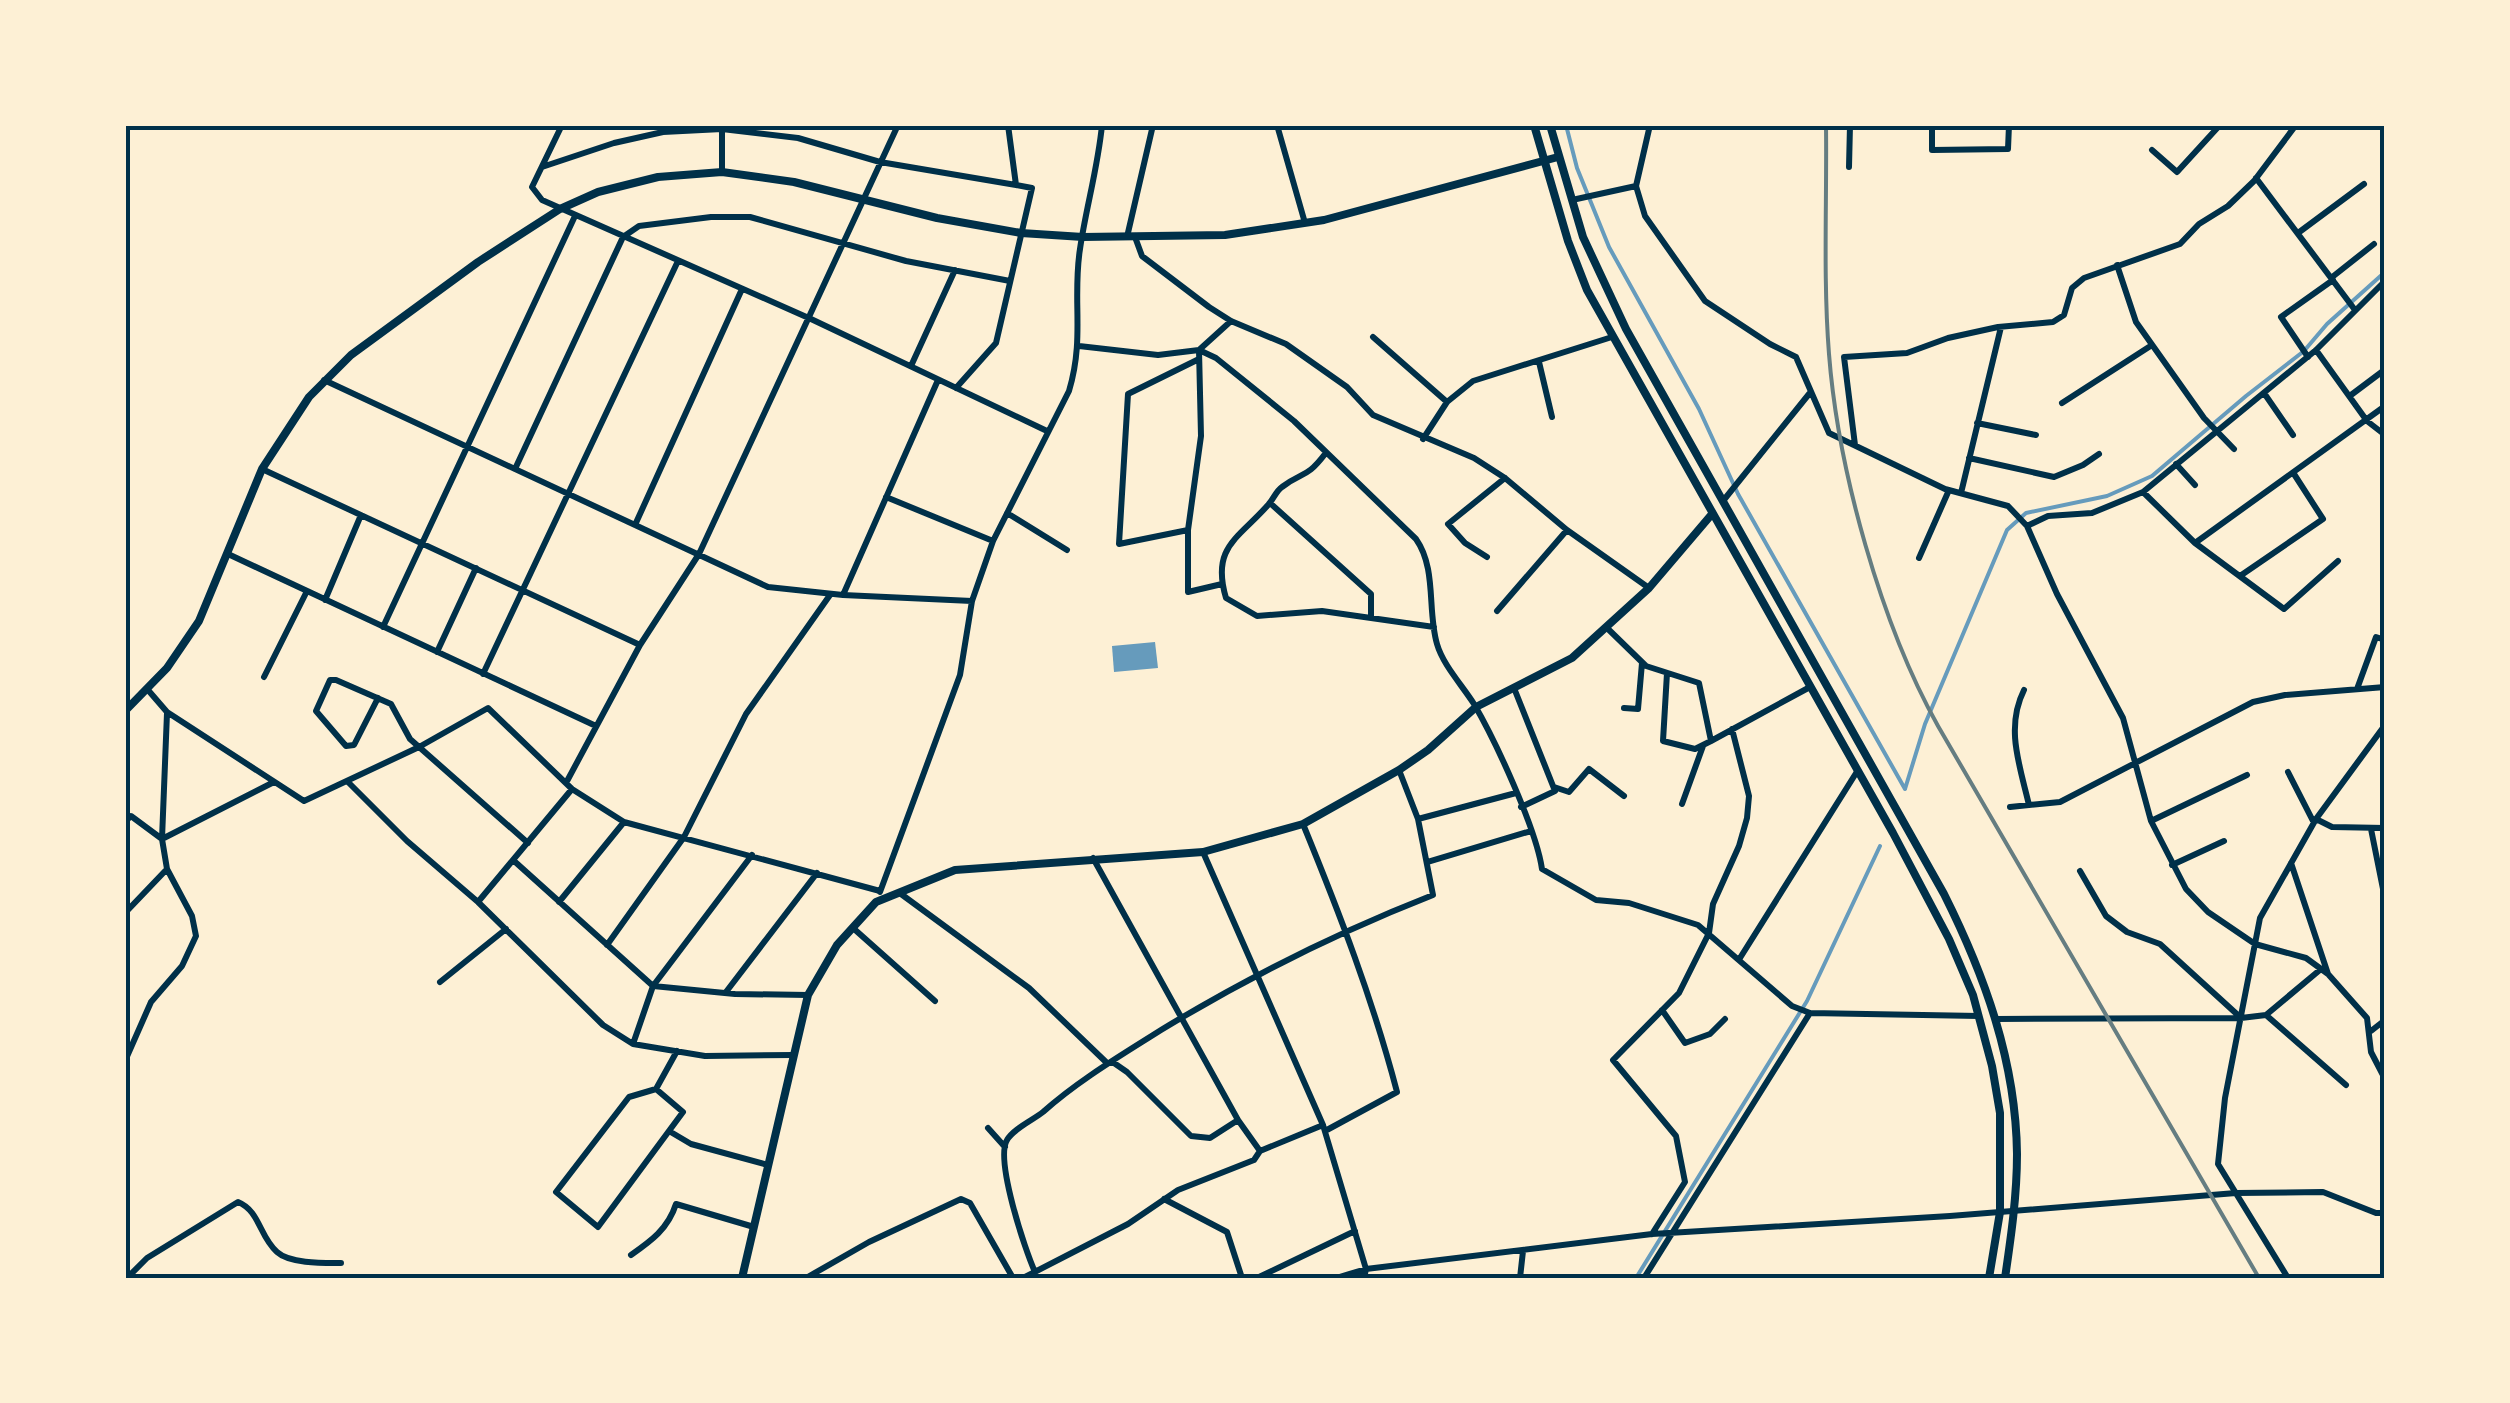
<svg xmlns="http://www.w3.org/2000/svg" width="2510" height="1403" font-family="'Alegreya Sans',sans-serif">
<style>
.water{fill:#669bbc}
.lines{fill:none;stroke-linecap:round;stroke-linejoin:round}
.stream{stroke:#669bbc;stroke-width:4}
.minor{stroke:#003049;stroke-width:6}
.tertiary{stroke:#003049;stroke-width:8}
.secondary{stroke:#003049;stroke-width:8}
.rail{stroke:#657d81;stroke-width:4}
.neatline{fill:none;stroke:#003049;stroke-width:4}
</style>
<rect width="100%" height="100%" fill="#fdf0d5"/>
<!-- water -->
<path class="water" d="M1155,642L1158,668L1114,672L1112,646Z"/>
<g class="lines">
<!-- stream -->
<path class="stream" d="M1566,125L1577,168L1609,247L1699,409L1738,494L1905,789
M1905,789L1925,724L2007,530L2026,513L2107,496L2152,476L2246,396L2304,351L2327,324L2385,272
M1636,1278L1807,1001L1880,846"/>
<!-- minor -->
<path class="minor" d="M562,125L532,187L542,200L811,319L1047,431
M722,125V129L798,138L880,162L1016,185
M1277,125L1305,223
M1650,125L1636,186L1645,216L1705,301L1770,344L1796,357L1829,433L1945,489L2008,506L2027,526L2057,594L2123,718L2151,821L2186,889L2208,912L2255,944L2306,958L2328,974L2367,1018L2371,1052L2385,1079
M1932,125V150L2008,149L2009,125
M2152,150L2177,172L2220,125
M542,167L614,143L663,132L722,129V172
M1849,167L1850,125
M2256,178L2355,310
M1572,200L1636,186
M2298,233L2364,184
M1127,237L1153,125
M1135,237L1142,256L1209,307L1231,321L1286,344L1347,387L1373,415L1474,458L1505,478L1567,530L1649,588
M2117,265L2136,322L2204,418L2234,449
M2331,278L2374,244
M1373,337L1447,402
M1079,346L1158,355L1199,350L1216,358L1294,421L1416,539C1437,569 1427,610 1437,644C1443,665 1462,685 1474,704C1495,740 1536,828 1542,869L1596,900L1629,903L1698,925L1792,1006L1810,1013L1979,1016
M2316,350L2367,421L2385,435
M2308,357L2281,317L2333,280
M1539,362L1552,417
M911,366L955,270
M324,380L768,587L843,595L972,601
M956,388L996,343L1032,188L1016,185L1008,125
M2264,393L2293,435
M2351,395L2383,371
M2062,403L2152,345
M1977,423L2036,435
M1423,439L1447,402L1473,381L1612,337
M1855,445L1844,357L1907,353L1948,338L1998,327L2053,322L2064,315L2072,288L2084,278L2180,244L2199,224L2228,206L2254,181L2296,125
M1325,454C1306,479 1303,471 1282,487C1276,491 1273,500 1268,505C1238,539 1211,547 1226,598L1257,616L1322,611L1434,627
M1969,458L2054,477L2083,465L2099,454
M2176,464L2195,485
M262,469L640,645
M515,469L623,237L639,226L711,217H750L906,261L1010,281
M2143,492L2195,543L2284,609L2338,561
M1961,493L2001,327
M886,497L993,541
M1723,501L1809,394
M1270,503L1371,594V617
M1007,513L1067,550
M635,525L742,289
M2027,526L2048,516L2092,513L2143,492L2316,350L2385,281
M1188,530L1119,544L1128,394L1199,359
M2195,543L2385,406
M228,554L596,726
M1487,557L1465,543L1448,524L1505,478
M1919,558L1949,490
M2240,576L2323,519L2294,474
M1222,584L1188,592V530L1201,436L1199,350L1231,321
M843,595L938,380
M325,600L361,515
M1497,611L1567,530
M383,627L575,216
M1606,627L1646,666L1699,683L1711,741L1810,687
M437,652L476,568
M1667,673L1663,741L1695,749L1711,741
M483,674L678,261
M264,677L307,591
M1514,688L1555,791L1521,807
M2357,689L2376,637L2385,640
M148,690L167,712L304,801L419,747L488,708L572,789L624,822L880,891
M2024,690C2005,728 2020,766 2029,805
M378,698L354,745L346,746L316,711L330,680H336L391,704L410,739L528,843
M1624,708L1638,709L1642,663
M2288,772L2313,821
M348,782L407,841L478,902L603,1025L633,1044L705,1056L793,1055
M566,783L640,645L699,554L898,125
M1554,787L1569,792L1589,769L1624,796
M1682,804L1703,746
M2010,807L2060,802L2253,702L2285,695L2385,687
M1418,819L1516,793
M2316,819L2332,827L2385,828
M2151,821L2247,775
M125,822L131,816L162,839L274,782
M1303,824C1339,912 1373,1000 1397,1092L1325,1131
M2371,829L2385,899
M1203,852L1323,1125L1366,1269L1364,1278
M513,860L653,986L735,994L808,995
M1427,862L1531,831
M2291,863L2328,974
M2172,865L2224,841
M2080,871L2106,916L2127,932L2160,944L2240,1017
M880,892L960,675L972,601L993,541L1069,391C1085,338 1072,299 1080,249C1086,208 1098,167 1102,125
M901,894L1029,988L1107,1063H1114L1127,1072L1191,1136L1210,1138L1238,1120L1093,858
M478,902L572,789
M559,902L624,822
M125,913L167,869
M853,928L935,1001
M607,945L684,837L746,714L830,595
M1740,958L1858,770
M440,982L506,929
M726,992L817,873
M1662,1010L1685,1043L1710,1034L1725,1019
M2266,1015L2346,1085
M1996,1019L2241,1018L2266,1015L2321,969
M2371,1031L2385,1020
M633,1044L653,986L752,855
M125,1061L151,1002L182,966L196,936L192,916L167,869L162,839L167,713
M656,1089L683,1112L598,1227L556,1192L629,1097L656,1089L677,1051
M1238,1120L1260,1151
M988,1128L1005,1147
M669,1131L691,1144L768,1165
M1164,1199L1227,1232L1242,1278
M1652,1234L1685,1182L1676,1136L1613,1060L1679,993L1709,933L1713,904L1739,846L1747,818L1749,796L1732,729
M631,1255C651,1241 668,1229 676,1204L754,1227
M1035,1272C1025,1250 995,1160 1007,1140C1013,1129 1033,1120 1043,1112C1079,1080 1120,1056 1161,1030C1250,976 1336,933 1433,895L1418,819L1399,770
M127,1278L147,1258L238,1202C260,1211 259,1236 277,1252C290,1264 325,1263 341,1263
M806,1278L869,1242L961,1199L970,1203L1013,1278
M1023,1278L1128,1224L1178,1190L1254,1160L1260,1151L1323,1125
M1257,1278L1355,1231
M1336,1278L1366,1269L1652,1234L1950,1216L2236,1193L2323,1192L2376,1213H2385
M1520,1278L1523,1251
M1644,1278L1810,1013
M2288,1278L2218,1164L2225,1098L2260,918L2316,819L2385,725"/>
<!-- tertiary -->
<path class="tertiary" d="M125,711L167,668L199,621L262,469L309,397L351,355L478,262L560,209L598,192L658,177L722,172L794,182L937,218L1021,233L1083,237L1225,235L1324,220L1558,157
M742,1278L808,995L837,945L876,902L955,870L1203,852L1303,824L1399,770L1428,750L1476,707L1572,658L1649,588L1712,514"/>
<!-- secondary -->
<path class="secondary" d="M1534,125L1568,241L1587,290L1893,833L1949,939L1973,995L1992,1066L2000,1113V1212L1989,1278
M1550,125L1583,237L1626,329L1944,894C1985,976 2016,1062 2017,1154C2017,1196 2011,1237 2005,1278"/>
<!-- rail -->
<path class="rail" d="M1826,125C1827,201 1823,278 1829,354C1838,470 1881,624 1938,726L2259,1278"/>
</g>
<!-- border -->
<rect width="2510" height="1403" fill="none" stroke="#fdf0d5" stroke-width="255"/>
<rect x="128" y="128" width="2254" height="1148" class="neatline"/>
</svg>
